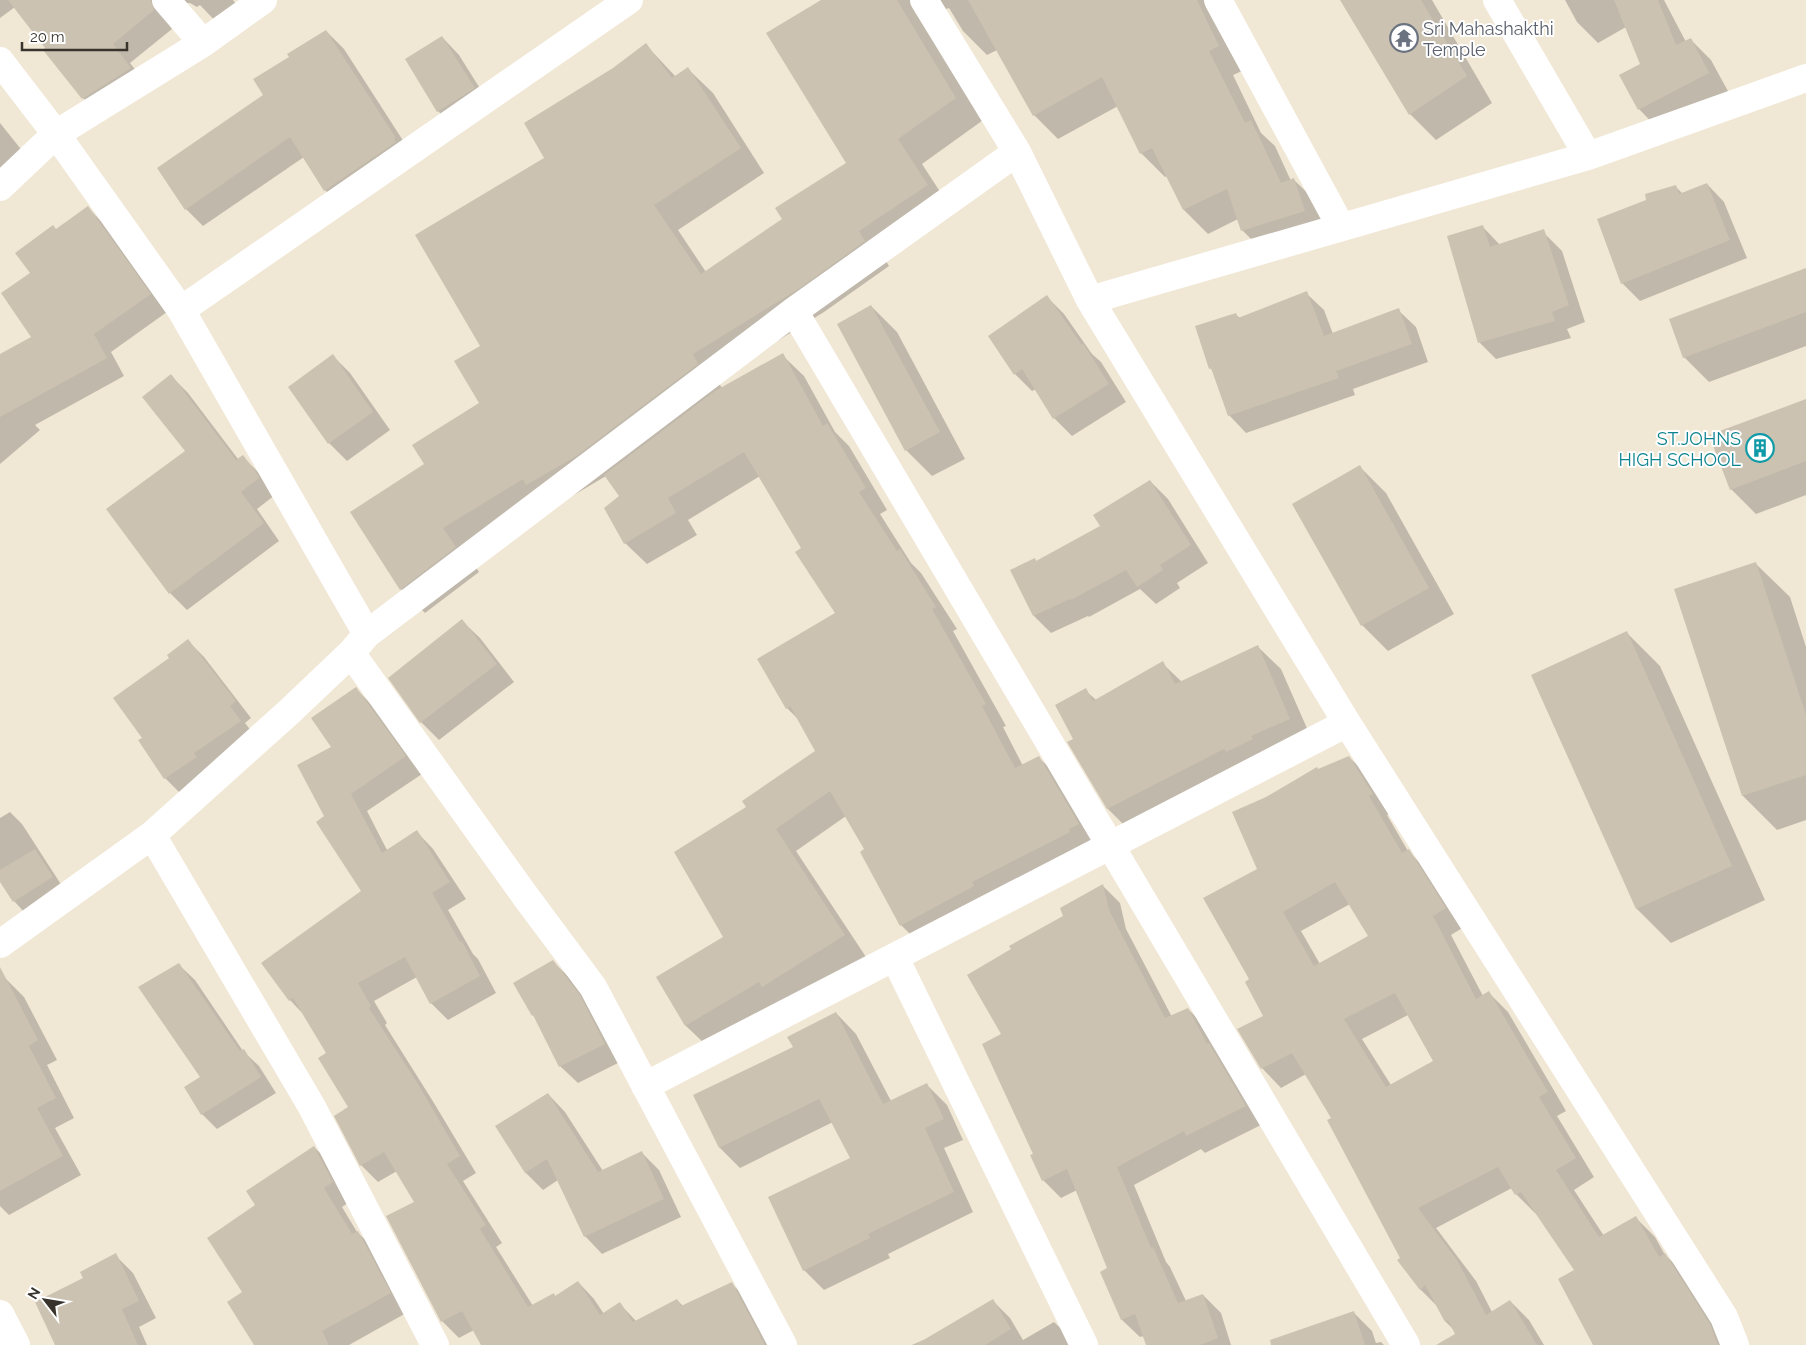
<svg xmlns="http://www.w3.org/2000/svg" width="1806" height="1345" font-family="Raleway,sans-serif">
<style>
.shadow{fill:#0003;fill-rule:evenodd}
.building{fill:#cbc2b1;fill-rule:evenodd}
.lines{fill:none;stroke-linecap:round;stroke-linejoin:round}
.street{stroke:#fff;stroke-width:28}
.labels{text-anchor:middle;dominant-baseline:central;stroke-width:4;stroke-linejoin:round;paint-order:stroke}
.worship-label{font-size:18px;fill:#5b616d;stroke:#fff;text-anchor:start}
.culture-label{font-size:18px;fill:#0d838f;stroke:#fff;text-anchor:end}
</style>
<rect width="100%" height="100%" fill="#f1e7d5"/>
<!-- shadow -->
<path class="shadow" d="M0,0H233L242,13L221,27L200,5L197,7L190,3H182L169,23L172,29L130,63L149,87L102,117L83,98L45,50L47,48L15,7L0,18Z
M824,0H1205L1242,71L1233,75L1261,133L1275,146L1291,181L1294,180L1319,204L1329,235L1267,255L1242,230L1238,219L1208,234L1184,210L1167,176L1165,177L1141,153L1118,106L1058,139L1034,115L997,50L987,55L963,31L949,8L940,11L986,118L922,164L952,210L883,256L889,266L824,312L716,379L722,388L782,355L804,376L835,432L849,446L887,510L880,514L911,563L921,573L957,629L953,631L1006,726L1003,727L1023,766L1039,758L1061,779L1100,846L923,947L901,925L866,850L846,816L796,851L866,957L708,1047L686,1026L658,978L725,938L748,808L817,751L799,720L787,708L836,613L803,548L760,476L688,520L697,535L647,564L625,543L621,496L606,476L552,508L467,553L479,572L425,613L401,589L425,465L481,404V346L546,158L614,69L646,45L676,77L688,69L713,93L764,173L678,230L706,272L783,220L847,164Z
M1342,0H1432L1492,103L1436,140L1410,114Z
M1565,0H1664L1686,42L1690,39L1711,60L1729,93L1659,130L1639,109L1642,65L1626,27L1598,43L1577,22Z
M326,31L344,49L413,156L342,208L325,190L304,157L203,226L186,209L290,57Z
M442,37L459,55L491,106L456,129L438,111Z
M0,123L36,168L0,198Z
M1707,184L1724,202L1747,258L1640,301L1622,283L1648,201L1676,187L1683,194Z
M88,208L105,225L167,312L111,352L124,376L35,425L40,430L0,464V360L32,337V274L57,230Z
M1482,226L1500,245L1545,234L1562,251L1585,322L1567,329L1571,338L1496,359L1480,343L1449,237Z
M1806,270V346L1709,382L1684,357Z
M1306,293L1324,310L1333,334L1398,310L1416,327L1428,362L1353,389L1355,395L1246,433L1229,415L1214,372L1210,368L1236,315L1240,318Z
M1047,297L1064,314L1092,354L1101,362L1126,402L1072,436L1054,418L1036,389L1032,391L1015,374Z
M871,306L897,332L965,459L932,476L906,450Z
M333,356L350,373L390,430L347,461L329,443L289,387Z
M171,376L188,393L238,459L242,456L259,473L275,495L257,509L279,541L187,610L170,593L187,451Z
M1806,400V495L1756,514L1731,489Z
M1360,467L1386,493L1454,614L1388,651L1362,625Z
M1150,481L1168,499L1208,563L1177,583L1180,588L1156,604L1140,589L1089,617L1088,616L1051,633L1034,616L1035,560L1037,562L1102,527Z
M1756,564L1790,597L1806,647V820L1777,830L1743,796L1676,590Z
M462,621L480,638L514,682L439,740L421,722L390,678Z
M1627,633L1660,666L1765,900L1671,943L1637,909L1532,676Z
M188,641L204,657L251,718L245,723L256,737L181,794L165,778L143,738L171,659Z
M1257,646L1281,669L1313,742L1131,832L1108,809L1069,742L1075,739L1085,690L1096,700L1162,663L1182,682Z
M356,689L373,706L422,774L367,811L387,850L417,832L433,849L466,899L448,910L473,954L478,959L496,993L448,1020L431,1003L417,977L374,1001L387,1023L385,1025L434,1103L476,1173L463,1181L502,1243L496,1247L533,1306L553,1294L556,1297L578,1282L594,1299L604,1314L620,1304L636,1321L677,1300L683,1306L731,1283L748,1300L772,1345H482L474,1330L459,1338L442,1321L416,1202L397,1171L378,1182L361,1165L350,1108L328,1053L305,1016L290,1000L263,963L362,891L326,817L333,747Z
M1349,757L1368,776L1391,813L1387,815L1408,851L1427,870L1464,927L1451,935L1483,996L1489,993L1508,1012L1566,1111L1557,1116L1594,1177L1574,1190L1604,1236L1636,1218L1655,1237L1665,1255L1684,1273L1729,1345H1594L1576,1271L1537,1213H1535L1516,1194L1512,1188L1436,1228L1476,1281L1492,1312L1510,1301L1529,1320L1544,1345H1462L1455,1331L1446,1322L1437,1306L1420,1289L1402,1259L1333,1118L1306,1074L1281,1088L1262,1068L1265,1017L1251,980L1258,869ZM1350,904L1369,936L1320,964L1301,931ZM1408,1015L1434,1061L1391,1085L1362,1039Z
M10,812L22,824L64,889L26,914L14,901L0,879V818Z
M1103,886L1120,903L1126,929L1172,1017L1188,1009L1206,1027L1263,1124L1205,1153L1201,1149L1134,1185L1166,1262L1170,1267L1186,1301L1203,1295L1221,1313L1231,1345H1147L1144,1336L1140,1337L1122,1320L1101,1272L1109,1269L1077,1190L1061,1198L1043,1180L1034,1154L1003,1035L1064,917Z
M553,962L571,979L597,1014L622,1061L578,1083L560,1066L537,1020L533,1015Z
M179,965L195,980L243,1051L259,1066L276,1093L217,1129L202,1114V1077Z
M4,977L24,997L57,1060L47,1065L74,1118L55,1128L81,1175L9,1215L0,1206V980Z
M836,1013L856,1034L891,1101L927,1085L947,1105L963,1140L944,1148L973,1212L888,1254L890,1258L824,1290L804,1270L851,1158L833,1122L740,1168L720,1148L695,1096L794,1047Z
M548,1094L565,1112L603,1171L642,1153L659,1170L681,1217L602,1254L585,1236L558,1180L543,1190L525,1172Z
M314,1147L333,1166L351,1201L342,1207L357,1232L377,1251L408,1312L349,1345H256L257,1205Z
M115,1255L133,1273L156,1318L139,1327L147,1345H56L85,1279Z
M993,1301L1010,1318L1023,1340L1054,1322L1072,1339L1075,1345H912L935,1335Z
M1354,1313L1372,1331L1376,1343L1381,1342L1384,1345H1300Z"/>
<!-- building -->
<path class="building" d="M8,0H151L154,10L113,44L131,68L82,99L43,50L45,48Z
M821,0H897L956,98L898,139L928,185L859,231L865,241L800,288L693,354L698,364L575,457L526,485L523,479L443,528L456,547L400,590L350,512L424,464L412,445L479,403L454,361L480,346L415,235L544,158L524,123L613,68L646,43L672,78L688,67L741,148L654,205L701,274L782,219L775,208L846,163L766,33Z
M968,0H1197L1219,46L1209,51L1245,123L1251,120L1281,183L1294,178L1305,211L1241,231L1227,189L1183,210L1152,148L1140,154L1102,77L1033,116Z
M1340,0H1421L1467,76L1409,115Z
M1614,0H1658L1676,45L1691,38L1709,73L1638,110L1619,75L1640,64Z
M326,30L396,138L394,139L396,142L324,191L290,137L185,210L157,168L263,95L253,79L289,57L287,54Z
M442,36L475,88L437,112L405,59Z
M1707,183L1730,240L1621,284L1597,219L1646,200L1645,194L1676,185L1679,194Z
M88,206L151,294L94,334L107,358L0,417V354L31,337L1,293L30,273L15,253L53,225L56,229Z
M1483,225L1490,247L1544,229L1569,305L1552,312L1555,321L1478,343L1447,236Z
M1806,268V312L1683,358L1669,319Z
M1307,291L1324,336L1399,308L1412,344L1336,371L1339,378L1228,416L1211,368L1209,369L1195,326L1236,313L1238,318Z
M1047,295L1082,345L1083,343L1109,384L1053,419L1022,369L1014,375L988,336Z
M871,305L940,432L905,451L837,324Z
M783,353L823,426L827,423L866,488L859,492L897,551L900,549L936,607L932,609L986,704L982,706L1015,768L1039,756L1079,824L1069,829L1070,832L972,882L974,886L900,926L860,852L864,849L830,791L776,829L845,935L762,987L759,982L685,1026L656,977L723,937L674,852L746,807L742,801L815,751L790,706L786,709L757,659L835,613L795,552L801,548L744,452L668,498L676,513L624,544L604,508L619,496L604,475L715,391Z
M333,354L373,412L328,444L288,387Z
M171,374L236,460L243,455L258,475L259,478L241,492L264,523L169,594L106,509L185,451L142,397Z
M1806,399V461L1730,490L1709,435Z
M1360,465L1429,588L1361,626L1292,504Z
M1150,480L1191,545L1160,565L1163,570L1137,587L1126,570L1071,600L1070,599L1033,616L1010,570L1035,558L1036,561L1100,526L1093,515Z
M1756,562L1806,715V775L1742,796L1674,589Z
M462,619L497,664L420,723L388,678Z
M1627,631L1732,866L1636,909L1531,675Z
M188,639L236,701L230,706L241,721L194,753L197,757L164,779L138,740L142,738L113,698L169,658L167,655Z
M1258,645L1290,719L1251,736L1253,739L1226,752L1224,749L1107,809L1067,742L1073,739L1055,705L1086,688L1093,701L1163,661L1175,684Z
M356,687L406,756L351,794L382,853L417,830L450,882L432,893L460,942L462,941L480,976L430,1004L405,957L358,983L371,1006L369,1008L418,1084L460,1156L447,1164L486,1225L480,1229L528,1307L554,1293L555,1296L578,1281L600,1315L620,1302L633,1322L677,1299L681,1306L732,1282L765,1345H481L462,1311L441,1322L386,1216L414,1202L384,1152L360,1166L334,1116L348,1107L318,1058L326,1053L293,998L289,1001L261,963L361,891L316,822L324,816L297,765L331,747L311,718Z
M1349,756L1373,794L1369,796L1402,853L1409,849L1446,908L1433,916L1476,999L1489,991L1548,1092L1539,1097L1576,1158L1556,1170L1599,1237L1636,1216L1659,1257L1665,1253L1710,1324L1718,1345H1593L1558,1279L1574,1270L1521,1192L1515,1195L1498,1167L1418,1208L1457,1260L1486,1315L1510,1300L1537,1345H1436L1455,1334L1448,1320L1445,1322L1425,1285L1420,1290L1397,1260L1400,1258L1327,1120L1331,1118L1292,1053L1261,1069L1237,1029L1263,1016L1245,982L1249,979L1203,898L1257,869L1232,812L1266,797L1317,767L1318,769ZM1335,882L1368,936L1314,966L1283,912ZM1395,993L1433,1061L1386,1087L1344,1019Z
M35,849L53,877L13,902L0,882V870Z
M1103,884L1109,910L1165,1018L1188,1008L1207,1044L1209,1043L1246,1106L1186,1136L1184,1131L1117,1167L1151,1248L1153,1247L1178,1303L1203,1294L1218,1338L1200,1345H1146L1135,1314L1121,1320L1100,1272L1107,1268L1067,1169L1042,1181L1030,1155L1033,1154L982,1044L1001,1034L967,975L1011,949L1009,946L1063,916L1060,908Z
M553,960L580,995L605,1044L559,1067L533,1015L532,1016L513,983Z
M179,963L240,1051L244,1049L261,1077L201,1115L184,1087L200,1077L138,987Z
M0,967L38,1040L29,1046L56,1098L37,1108L63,1156L0,1191Z
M836,1012L883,1104L927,1083L944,1119L925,1128L954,1192L868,1234L870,1238L803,1271L768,1197L850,1158L819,1099L719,1148L693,1095L793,1047L787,1037Z
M548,1093L598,1172L642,1151L664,1199L584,1237L547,1159L525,1173L495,1126Z
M314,1146L333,1182L324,1188L352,1234L358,1231L391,1293L322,1331L329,1345H254L227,1302L242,1292L207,1238L255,1205L246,1191Z
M116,1253L139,1301L122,1309L138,1345H55L35,1302L83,1278L80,1272Z
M993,1299L1011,1329L985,1345H915Z
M1354,1311L1365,1345H1271L1270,1340Z"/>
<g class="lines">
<!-- street -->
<path class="street" d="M166,0L203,43
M924,0L1017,152L1090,300L1588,156L1806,78
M1218,0L1341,227
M1497,0L1588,156
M0,61L56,134L181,310L367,634
M0,187L56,134L203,43L263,0
M1090,300L1347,723L1724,1317L1735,1345
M181,310L629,0
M794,311L1406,1345
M351,653L526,897L593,987L783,1345
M152,835L312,1107L435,1345
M0,944L152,835L289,712L351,653L367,634L794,311L1017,152
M895,958L1084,1345
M645,1086L1347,723
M0,1314L16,1345"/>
</g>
<!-- icons -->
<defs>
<symbol id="temple-ring" viewBox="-11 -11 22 22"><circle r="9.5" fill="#fff" stroke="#6b7280" stroke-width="1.5"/><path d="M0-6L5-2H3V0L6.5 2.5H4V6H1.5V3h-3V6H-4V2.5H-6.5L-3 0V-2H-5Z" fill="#6b7280"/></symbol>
<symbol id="building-ring" viewBox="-11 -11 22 22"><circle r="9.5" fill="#fff" stroke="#0f9aa8" stroke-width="1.5"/><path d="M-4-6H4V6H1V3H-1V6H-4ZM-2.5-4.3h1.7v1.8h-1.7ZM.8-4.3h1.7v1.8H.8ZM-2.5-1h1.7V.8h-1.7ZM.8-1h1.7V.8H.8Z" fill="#0f9aa8"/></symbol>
</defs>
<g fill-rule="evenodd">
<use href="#temple-ring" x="1388" y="22" width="32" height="32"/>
<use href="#building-ring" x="1744" y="432" width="32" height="32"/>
</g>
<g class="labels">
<!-- worship labels -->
<g class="worship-label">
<text x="1423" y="28">Sri Mahashakthi<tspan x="1423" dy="21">Temple</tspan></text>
</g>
<!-- culture labels -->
<g class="culture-label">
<text x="1741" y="438">ST.JOHNS<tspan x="1741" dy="21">HIGH SCHOOL</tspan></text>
</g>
</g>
<!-- north arrow -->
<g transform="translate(45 1300) rotate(301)" stroke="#ffffff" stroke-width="4" paint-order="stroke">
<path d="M0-4L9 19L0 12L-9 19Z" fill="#38342d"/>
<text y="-8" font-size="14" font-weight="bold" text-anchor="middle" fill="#38342d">N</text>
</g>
<!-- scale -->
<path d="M22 42v8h105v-8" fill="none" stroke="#38342d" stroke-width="2.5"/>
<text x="30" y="42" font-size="15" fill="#38342d" stroke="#ffffff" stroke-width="4" paint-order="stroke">20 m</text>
</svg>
